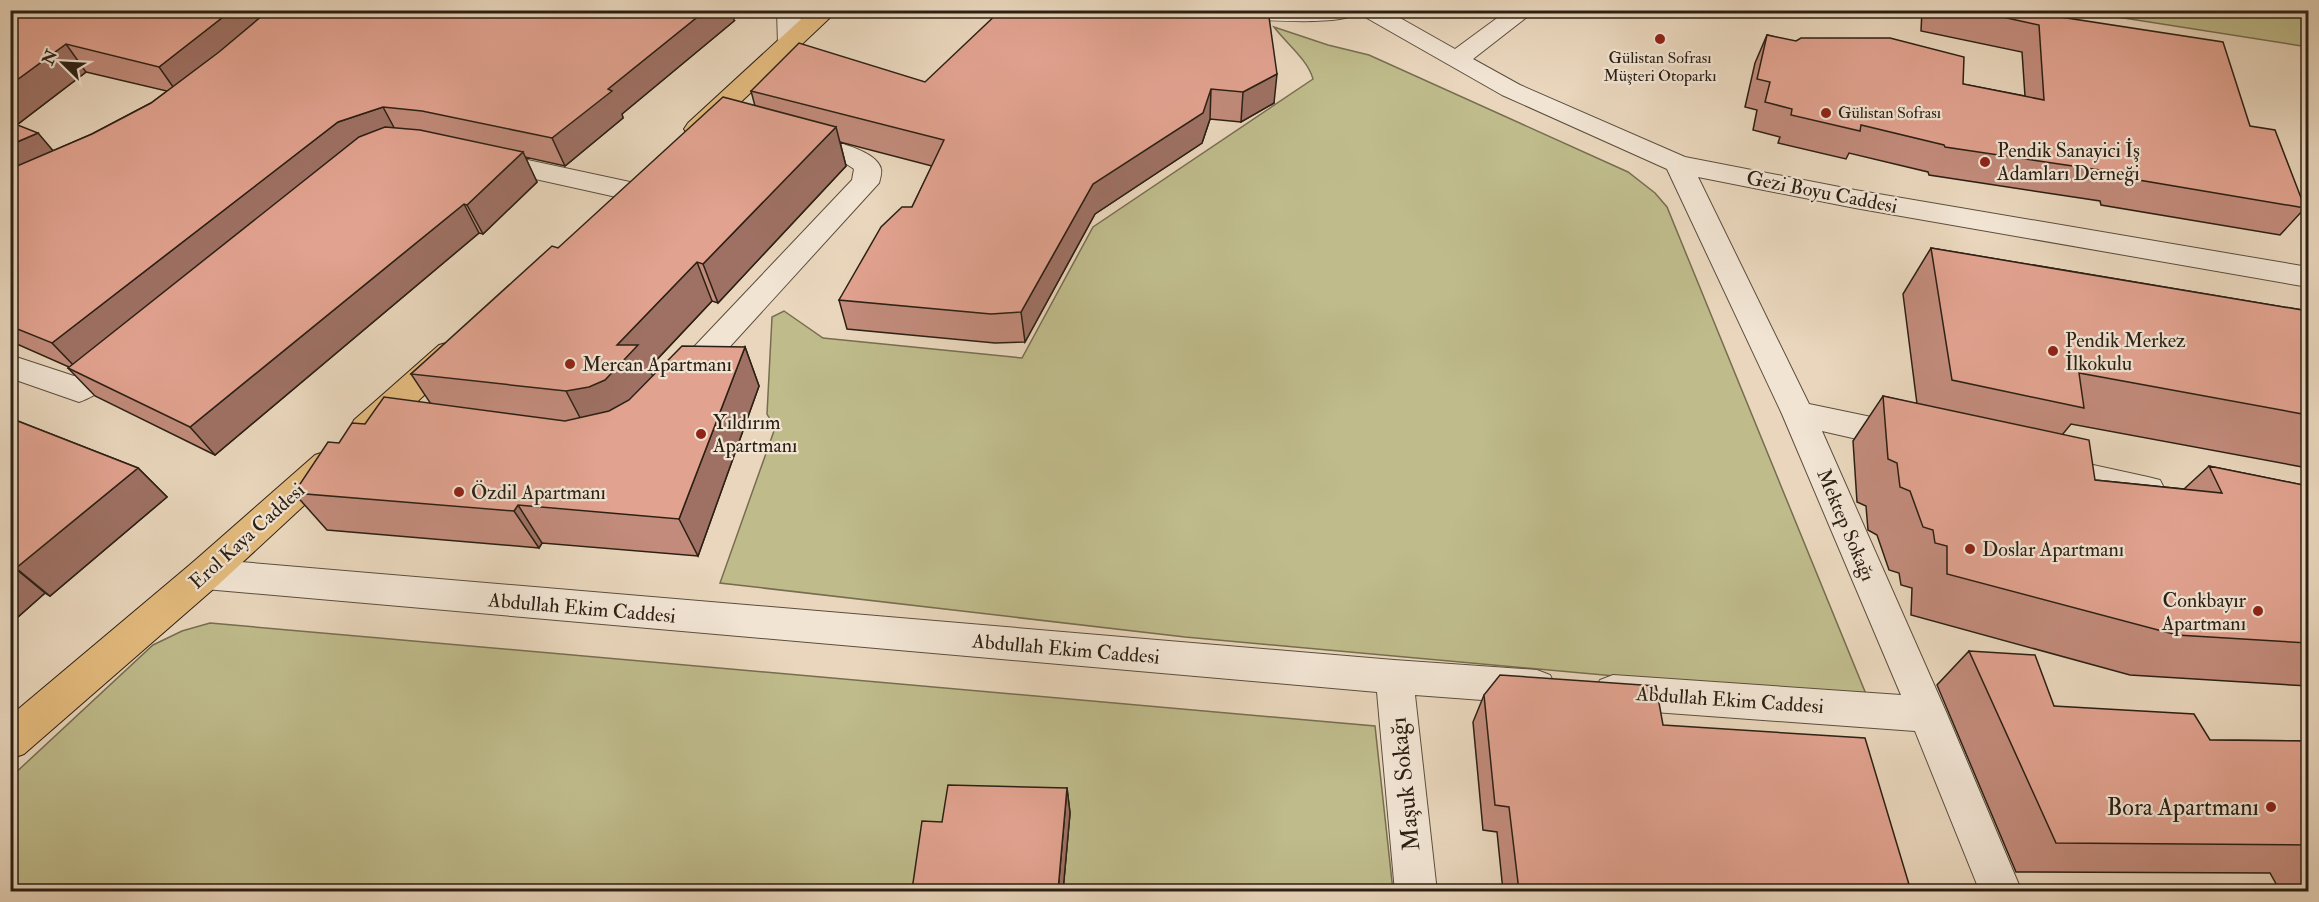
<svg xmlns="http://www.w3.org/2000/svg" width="2319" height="902" font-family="'IM FELL Double Pica',serif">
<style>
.green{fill:#bfbb8b;stroke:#766e50;stroke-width:1.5}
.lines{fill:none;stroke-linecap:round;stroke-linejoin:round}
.minor-casing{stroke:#5b4e3e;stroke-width:2}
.major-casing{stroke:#2c2014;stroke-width:2}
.minor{fill:#f1e4d3;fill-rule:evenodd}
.major{fill:#e4bb7e;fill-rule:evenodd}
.wall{fill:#c28b7b;stroke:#2c2014;stroke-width:1.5;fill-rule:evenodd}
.shaded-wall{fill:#9e7164;stroke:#2c2014;stroke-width:1.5}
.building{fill:#e1a28f;stroke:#2c2014;stroke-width:1.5}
.poi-dot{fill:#8f2418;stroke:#f1e4d3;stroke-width:2}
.labels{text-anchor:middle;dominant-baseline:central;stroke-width:4.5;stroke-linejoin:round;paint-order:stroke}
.far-poi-label{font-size:16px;fill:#2c2014;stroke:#f1e4d3}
.poi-label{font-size:20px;fill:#2c2014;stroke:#f1e4d3;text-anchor:start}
.street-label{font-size:20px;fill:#2c2014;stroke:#f1e4d3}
.near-street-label{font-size:24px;fill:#2c2014;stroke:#f1e4d3}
.near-poi-label{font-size:24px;fill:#2c2014;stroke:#f1e4d3;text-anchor:end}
</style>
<rect width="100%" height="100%" fill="#e9d6bc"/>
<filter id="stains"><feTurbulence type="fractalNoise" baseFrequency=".00333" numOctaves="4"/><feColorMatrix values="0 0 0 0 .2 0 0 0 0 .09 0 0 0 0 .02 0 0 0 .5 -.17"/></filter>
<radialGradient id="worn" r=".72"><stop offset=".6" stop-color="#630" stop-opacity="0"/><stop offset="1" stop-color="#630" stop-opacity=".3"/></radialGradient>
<!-- green -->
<path class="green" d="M2079,11H2308V47Z
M1274,27L1328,45L1369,55L1628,172L1655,193L1667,207L1868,699L1185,637L720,583L775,428L767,414L772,317L784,311L823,338L1022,358L1093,227L1313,79C1308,60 1286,43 1274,27Z
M210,623L1375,726L1393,891L11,892V777L153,645L182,631Z"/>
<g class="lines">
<defs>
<path id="minor" d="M777,10H801L802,44L799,49L790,51L781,49L778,44Z
M1197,10H1386L1455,49L1508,10H1536L1473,59L1520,85L1685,157L1855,190L2308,267V287L1855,208L1698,177L1809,404L1905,424L1917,428L1921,437L1917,446L1905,450L1822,431L1947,714L2022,892H1980L1915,731L1613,709L1600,704L1594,692L1600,680L1613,675L1901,695L1782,414L1667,169L1502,95L1358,13C1339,28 1237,18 1209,17L1201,15Z
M801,134C820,138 877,148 881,169C882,173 880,179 879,183L694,386L683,390L672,386L667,378L672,370L852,180L854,169L845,163L792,148L788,142L792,136Z
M486,151L630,182L640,185L644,191L640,197L630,200L476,166L473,160L476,154Z
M119,346L130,349L135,357C124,375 98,396 79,402L10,378V355L74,376L108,349Z
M2052,456L2148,477L2160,480L2165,490L2160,500L2148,503L2040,478L2035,469L2040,460Z
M205,559L1394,660L1537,670L1550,675L1556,687L1550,699L1537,704L1415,695L1437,892H1395L1377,692L205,589L192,585L187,574L192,563Z"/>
<path id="major" d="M811,10H838L706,135L697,137L688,135L684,129L688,123Z
M450,342L461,345L465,353L461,361L378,438L366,441L354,438L350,429L354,420L439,345Z
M327,451L339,455L344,464L339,473L218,585L24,754L10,759V716L192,563L315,455Z"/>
</defs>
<!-- minor casing -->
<use href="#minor" class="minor-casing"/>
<!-- major casing -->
<use href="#major" class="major-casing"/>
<!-- minor -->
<use href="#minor" class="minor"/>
<!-- major -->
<use href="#major" class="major"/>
</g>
<!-- wall -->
<path class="wall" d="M10,10L734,21L622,114L623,118L565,166L525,157L537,182L483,234L479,233L215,455L95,396L68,368L69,367L10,341ZM86,72L167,91L151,103L92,134L53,151L17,125Z
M1268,10L1274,103L1241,122L1210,119L1202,143L1095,214L1025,342L995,343L847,329L839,300L912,207L932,166L840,142L846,166L718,303L712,301L649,368L652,376L745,347L759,386L698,556L542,543L539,548L327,530L294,493L339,443L365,424L431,404L411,374L558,248L755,106L751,91L925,82Z
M1922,10H2041V14L2250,126L2305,208L2280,235L2101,205L2100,201L1929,175L1928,172L1849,153L1846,159L1778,143L1780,137L1753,130L1757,110L1745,107L1755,63L1767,35L1963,84L2025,96L2022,52L1921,31Z
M1931,248L2308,311V468L2071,424L2062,435L2095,480L2184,489L2209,466L2308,486V686L2130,675L1911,615L1912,588L1901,585L1899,573L1889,570L1877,535L1868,530L1866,506L1857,502L1853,441L1883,396L1917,404L1903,294Z
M10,418L138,468L167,497L50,596L45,593L10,624Z
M1969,651L2054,706L2210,740L2308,741V891H2280L2270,873L2016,872L1937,685Z
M1484,695L1663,725L1911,891H1503L1497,832L1483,830L1473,722Z
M1067,788L1070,813L1063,891H912V890L942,822Z"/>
<!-- shaded-wall -->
<path class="shaded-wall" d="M232,10H283L178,94L159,67Z
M706,10H734V21L622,114L623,118L565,166L552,138L608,89Z
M66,44L86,72L10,130V85Z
M1277,74L1274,103L1241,122L1243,92Z
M1211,89L1210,119L1202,143L1095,214L1025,342L1021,312L1093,184Z
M383,107L398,135L78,370L52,343L338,122Z
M836,127L846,166L718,303L703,264Z
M38,133L61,160L10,183V145Z
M523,152L537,182L483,234L467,205Z
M464,204L479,233L215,455L190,427Z
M697,262L712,301L649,368L656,383L586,429L566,391L617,345Z
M745,347L759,386L698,556L679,519Z
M138,468L167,497L50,596L16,568Z
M518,505L542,543L539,548L514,511Z
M11,565L45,593L10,624Z
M1067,788L1070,813L1063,891H1058Z"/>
<!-- building -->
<path class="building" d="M10,10H232L159,67L66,44L10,85Z
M269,10H706L608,89L612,91L552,138L422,111L383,107L338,122L52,343L10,326V169L92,134L151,103L219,52Z
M1001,10H1268L1277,74L1243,92L1211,89L1203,113L1093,184L1021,312L991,314L839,300L881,227L902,207H912L944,140L751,91L799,43L925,82Z
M1971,10H2041V14L2223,42L2250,126L2275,130L2305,208L2121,177L2120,173L1945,147L1944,145L1861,125L1860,131L1791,115L1792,109L1765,102L1770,82L1757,79L1767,35L1796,41L1801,38H1890L1964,57L1963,84L2044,100L2039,25Z
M723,97L836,127L703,264L697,262L617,345H638L605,380L589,387L566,391L411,374L552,246L558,248Z
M10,122L38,133L10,145Z
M385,127L420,130L523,152L467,205L464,204L190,427L68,368L359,137Z
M1931,248L2308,311V415L2079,373L2084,408L1952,380Z
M682,346L745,347L679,519L518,505L514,511L294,493L328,442L339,443L352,423L365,424L384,397L565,421L609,411L629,400Z
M1883,396L2089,440L2095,480L2222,493L2209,466L2308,486V643L2177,635L1947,574V546L1935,543L1933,530L1923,527L1910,491L1900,487L1897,463L1888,459Z
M10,418L138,468L16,568L10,566Z
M1969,651L2035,655L2054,706L2194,714L2210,740L2308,741V845L2056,843Z
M1500,675L1656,686L1663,725L1865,738L1911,891H1519L1509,807L1495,805L1484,695Z
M948,785L1067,788L1058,891H940L941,890H912L922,821L942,822Z"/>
<!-- markers -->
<g class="poi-dot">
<circle cx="1660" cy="39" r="6"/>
<circle cx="1826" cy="113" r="6"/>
<circle cx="1985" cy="162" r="6"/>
<circle cx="2053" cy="351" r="6"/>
<circle cx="570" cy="364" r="6"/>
<circle cx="701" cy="434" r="6"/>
<circle cx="459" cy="492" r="6"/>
<circle cx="1970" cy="549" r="6"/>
<circle cx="2258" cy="611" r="6"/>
<circle cx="2271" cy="807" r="6"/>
</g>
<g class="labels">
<!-- far-poi labels -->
<g class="far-poi-label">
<text x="1660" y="58">Gülistan Sofrası<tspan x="1660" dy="18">Müşteri Otoparkı</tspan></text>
<text x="1838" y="113" text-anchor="start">Gülistan Sofrası</text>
</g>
<!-- poi labels -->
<g class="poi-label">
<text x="1997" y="150">Pendik Sanayici İş<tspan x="1997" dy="23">Adamları Derneği</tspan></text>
<text x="2065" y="340">Pendik Merkez<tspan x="2065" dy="23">İlkokulu</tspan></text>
<text x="582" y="364">Mercan Apartmanı</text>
<text x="713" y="422">Yıldırım<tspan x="713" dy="23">Apartmanı</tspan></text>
<text x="471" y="492">Özdil Apartmanı</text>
<text x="1982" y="549">Doslar Apartmanı</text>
<text x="2246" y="600" text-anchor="end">Conkbayır<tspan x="2246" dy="23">Apartmanı</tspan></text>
</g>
<!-- street labels -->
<g class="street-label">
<text transform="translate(1822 192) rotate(11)">Gezi Boyu Caddesi</text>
<text transform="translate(1846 525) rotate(67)">Mektep Sokağı</text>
<text transform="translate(247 536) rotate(-42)">Erol Kaya Caddesi</text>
<text transform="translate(582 608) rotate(5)">Abdullah Ekim Caddesi</text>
<text transform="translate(1066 649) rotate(5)">Abdullah Ekim Caddesi</text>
<text transform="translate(1730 700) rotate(4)">Abdullah Ekim Caddesi</text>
</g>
<!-- near-street labels -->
<g class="near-street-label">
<text transform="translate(1405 784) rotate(-96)">Maşuk Sokağı</text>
</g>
<!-- near-poi labels -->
<g class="near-poi-label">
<text x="2259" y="807">Bora Apartmanı</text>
</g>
</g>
<!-- margin -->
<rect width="2319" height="902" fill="none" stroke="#e9d6bc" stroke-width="36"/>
<rect x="12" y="12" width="2295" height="878" fill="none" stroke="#2c2014" stroke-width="3"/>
<rect x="18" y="18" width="2283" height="866" fill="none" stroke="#2c2014" stroke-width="1.5"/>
<!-- north arrow -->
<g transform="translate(63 63) rotate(294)" stroke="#f1e4d3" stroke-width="4.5" paint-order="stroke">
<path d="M0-4.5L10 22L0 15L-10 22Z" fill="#2c2014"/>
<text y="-9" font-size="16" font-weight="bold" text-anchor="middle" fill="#2c2014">N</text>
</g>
<rect width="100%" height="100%" filter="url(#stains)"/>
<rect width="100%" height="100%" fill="url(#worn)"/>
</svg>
